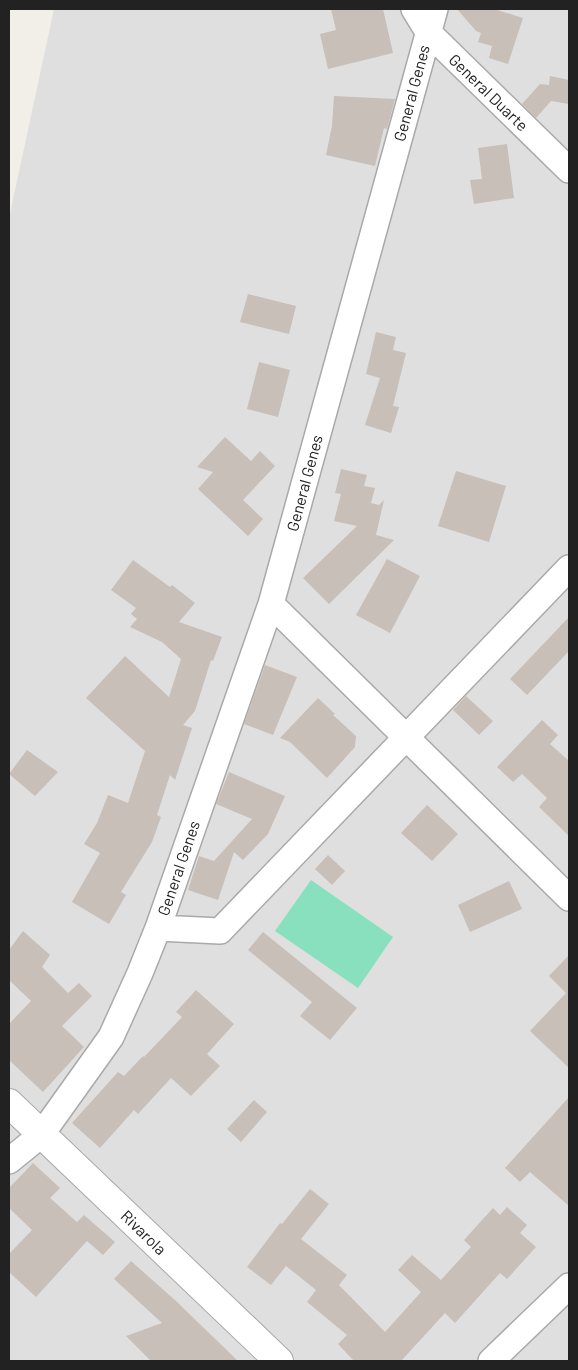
<svg xmlns="http://www.w3.org/2000/svg" width="578" height="1370" font-family="Barlow,sans-serif">
<style>
.residential{fill:#e0dfdf}
.pitch{fill:#88e0be}
.building{fill:#c7bfb8}
.lines{fill:none;stroke-linecap:round;stroke-linejoin:round}
.minor-casing{stroke:#a9a9a9;stroke-width:28}
.tertiary-casing{stroke:#a9a9a9;stroke-width:30}
.minor{stroke:#fff;stroke-width:25}
.tertiary{stroke:#fff;stroke-width:28}
.labels{text-anchor:middle;dominant-baseline:central;stroke-width:5;stroke-linejoin:round;paint-order:stroke}
.street-label{font-size:16px;fill:#222;stroke:#fff}
</style>
<rect width="100%" height="100%" fill="#f2efe9"/>
<!-- residential -->
<path class="residential" d="M54,9H569V1361H9V218Z"/>
<!-- pitch -->
<path class="pitch" d="M311,880L393,937L358,988L275,931Z"/>
<!-- building -->
<path class="building" d="M331,9H383L393,53L328,69L320,34L336,30Z
M457,9H494L523,18L508,64L489,58L492,46L478,42L481,33L476,31Z
M550,76L569,80V104L551,101L536,118L522,104L540,84L549,85Z
M334,96L395,99L387,129L384,128L375,166L326,155L332,126Z
M507,144L514,198L474,204L470,180L482,179L478,148Z
M248,294L296,306L289,334L240,322Z
M376,332L396,337L393,350L406,353L393,406L399,407L391,433L365,425L380,378L366,374Z
M259,362L290,370L278,417L247,409Z
M225,437L251,461L260,451L275,466L243,500L263,519L248,536L198,489L213,472L197,467Z
M341,469L367,475L364,486L375,488L371,503L379,505L384,500L376,535L394,540L329,604L303,578L357,526L334,521L341,494L335,493Z
M456,471L506,486L489,542L438,526Z
M387,559L420,576L390,633L356,615Z
M133,560L170,587L172,585L195,603L179,622L222,637L213,661L211,660L195,711L183,725L192,728L175,780L170,775L157,815L161,817L152,842L121,892L126,895L109,924L72,902L100,853L84,844L97,823L108,795L128,803L145,751L86,698L125,656L169,697L181,659L162,642L130,627L137,619L131,614L136,608L111,590Z
M569,617V651L527,695L510,679Z
M265,665L297,677L273,735L244,724Z
M466,696L493,721L479,735L453,710Z
M318,698L335,714L333,715L356,736L355,747L327,778L290,742L280,738Z
M542,720L558,735L550,744L569,761V836L539,807L547,798L522,774L513,782L497,767Z
M27,750L58,772L35,796L9,774Z
M229,772L285,796L268,834L243,860L234,852L218,900L188,890L199,856L214,861L252,819L216,804Z
M427,805L458,834L432,861L401,833Z
M328,855L345,871L332,885L315,869Z
M509,881L522,909L470,932L458,905Z
M23,931L50,955L42,967L68,993L79,983L92,996L62,1026L84,1047L43,1092L9,1060V1024L31,1001L9,980V950Z
M263,932L357,1008L330,1040L300,1016L312,1002L248,950Z
M569,955V1068L530,1031L566,993L549,976Z
M196,990L234,1024L207,1054L220,1066L191,1096L171,1078L138,1114L134,1110L100,1148L72,1123L118,1072L124,1076L143,1056L144,1057L182,1017L176,1012Z
M569,1097V1206L530,1172L520,1182L505,1168Z
M254,1100L267,1112L241,1142L227,1129Z
M33,1163L60,1188L50,1198L77,1222L84,1215L115,1242L103,1255L87,1241L36,1297L9,1272V1254L32,1230L9,1208V1188Z
M310,1189L329,1204L301,1239L347,1275L339,1285L385,1332L421,1292L398,1270L412,1255L441,1280L471,1247L464,1240L493,1208L500,1215L507,1207L527,1225L520,1233L536,1247L507,1279L500,1273L455,1323L445,1313L401,1361H354L338,1344L347,1335L307,1302L316,1290L286,1266L271,1285L247,1267L280,1223L282,1224Z
M131,1261L176,1301L238,1361H151L126,1336L162,1323L114,1279Z"/>
<g class="lines">
<defs>
<path id="minor" d="M414,9L428,32L569,170
M271,604L569,898
M158,928L220,931L569,568
M9,1161L41,1135L111,1037L140,973L158,928L271,604L435,9
M491,1361L569,1286"/>
<path id="tertiary" d="M9,1103L279,1361"/>
</defs>
<!-- minor casing -->
<use href="#minor" class="minor-casing"/>
<!-- tertiary casing -->
<use href="#tertiary" class="tertiary-casing"/>
<!-- minor -->
<use href="#minor" class="minor"/>
<!-- tertiary -->
<use href="#tertiary" class="tertiary"/>
</g>
<g class="labels">
<!-- street labels -->
<g class="street-label">
<text transform="translate(489 92) rotate(44)">General Duarte</text>
<text transform="translate(411 93) rotate(-75)">General Genes</text>
<text transform="translate(304 483) rotate(-75)">General Genes</text>
<text transform="translate(178 868) rotate(-71)">General Genes</text>
<text transform="translate(144 1232) rotate(44)">Rivarola</text>
</g>
</g>
<!-- border -->
<rect width="578" height="1370" fill="none" stroke="#222222" stroke-width="20"/>
</svg>
